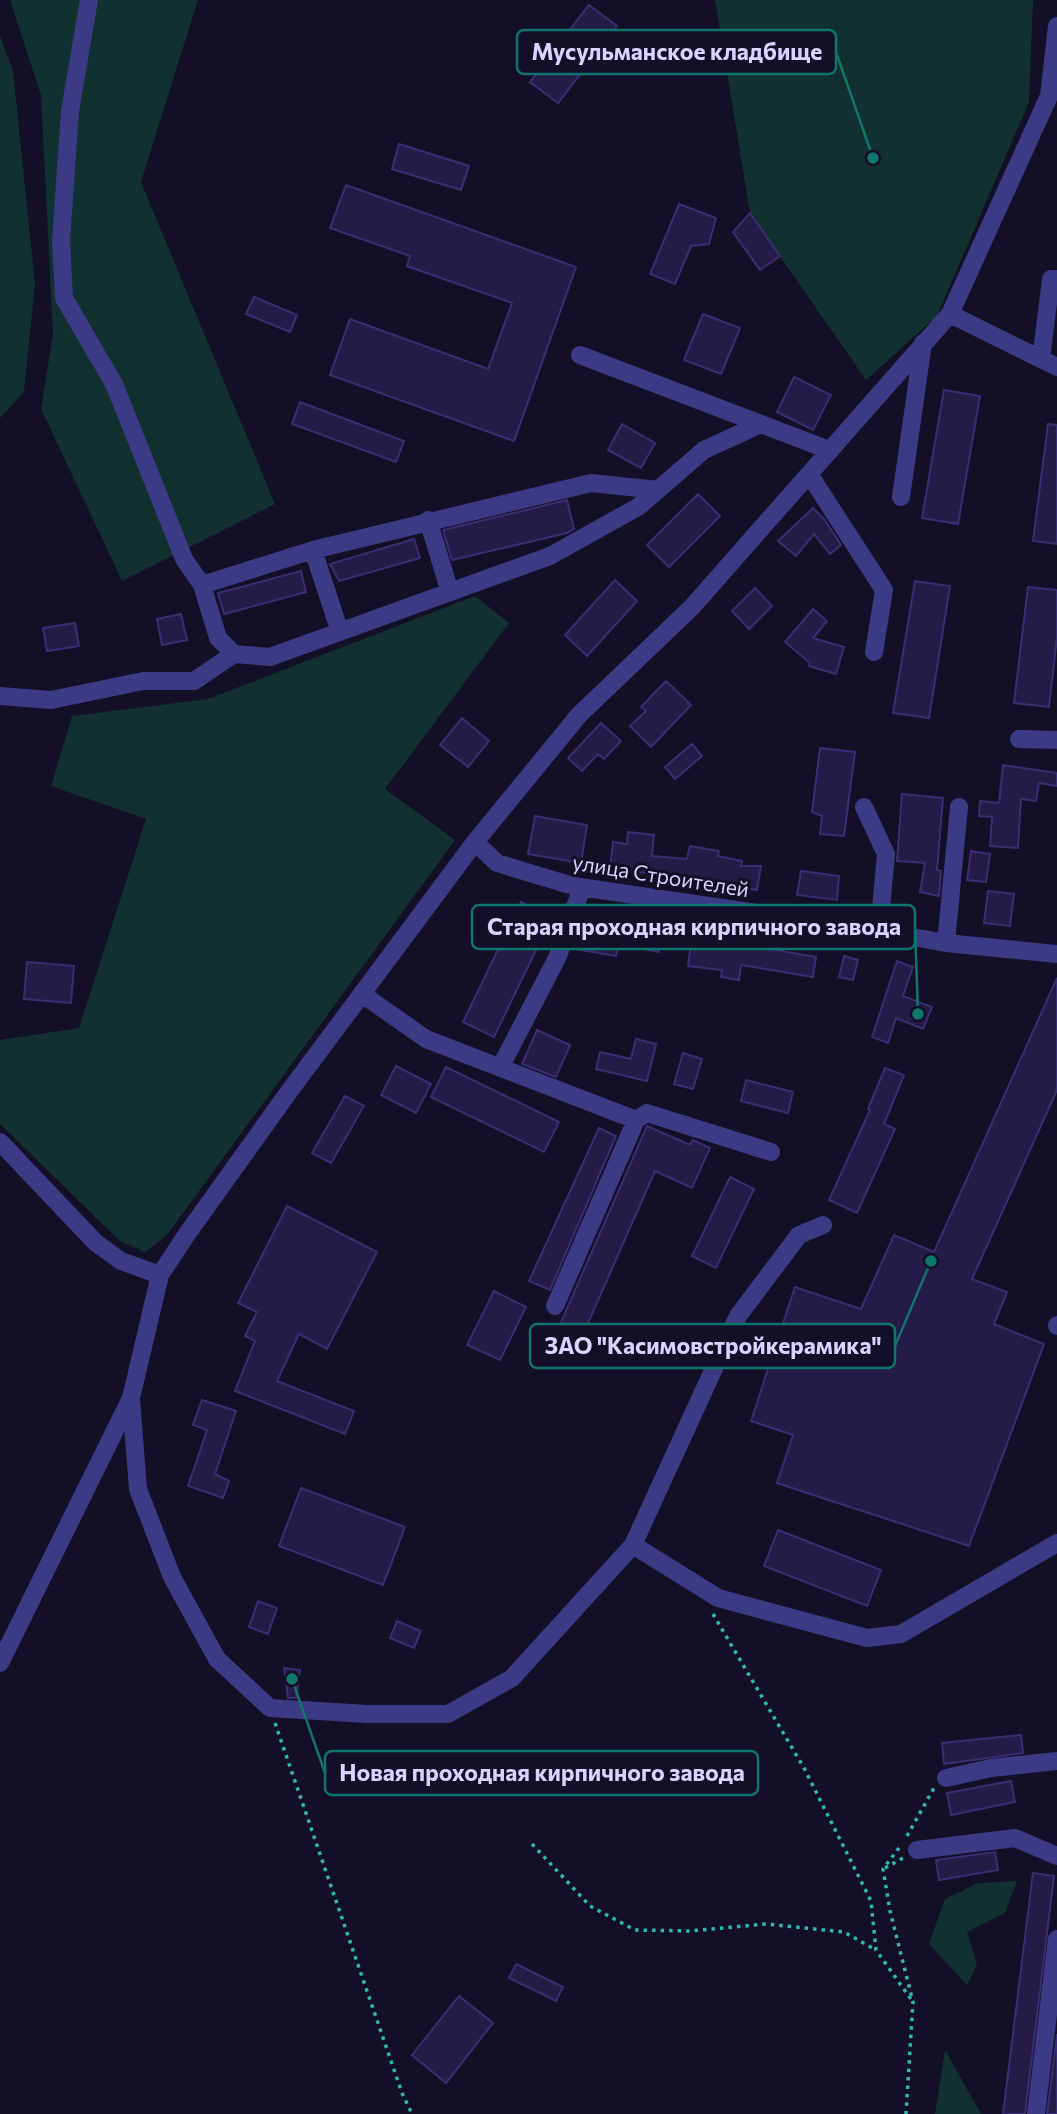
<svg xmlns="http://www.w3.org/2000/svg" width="1057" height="2114" font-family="Commissioner,sans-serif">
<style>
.green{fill:#12302f}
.building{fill:#241b47;stroke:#3b2d73;stroke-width:2}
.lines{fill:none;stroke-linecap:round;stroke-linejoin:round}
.path{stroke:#2fb8b0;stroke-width:3.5;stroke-dasharray:3.5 5;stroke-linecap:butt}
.minor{stroke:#3d3a85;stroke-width:18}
.labels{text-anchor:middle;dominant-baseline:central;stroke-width:6;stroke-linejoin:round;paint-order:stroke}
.street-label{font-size:21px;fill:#d9d4ff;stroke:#130f26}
.leader{fill:none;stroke:#0f766e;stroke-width:2.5}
.callout-dot{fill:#0f766e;stroke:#130f26;stroke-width:2.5}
.callout{fill:#130f26;stroke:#0f766e;stroke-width:2.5}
.callout-label{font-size:23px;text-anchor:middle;font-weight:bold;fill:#d9d4ff}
</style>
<rect width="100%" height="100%" fill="#130f26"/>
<!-- green -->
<path class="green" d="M10,0H198L141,182L275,504L122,581L41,409L53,334L41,95Z
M715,0H1033L1029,102L937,316L866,380L750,213Z
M0,36L13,71L35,284L24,392L0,418Z
M475,596L509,623L385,789L455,840L167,1235L145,1252L120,1241L0,1124V1040L79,1028L146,819L51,786L72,716L208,699Z
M1017,1881L1005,1913L967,1932L977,1965L967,1985L929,1944L945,1899L978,1883Z
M945,2050L981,2114H935Z"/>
<!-- building -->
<path class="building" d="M589,5L617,26L558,103L530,82Z
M399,144L469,166L461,190L392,169Z
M346,185L576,267L514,441L330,375L350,319L488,369L512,303L407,266L410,256L330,228Z
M679,204L716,218L709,244L691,246L675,284L650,274Z
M750,213L780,256L760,270L733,232Z
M254,297L297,315L290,332L246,314Z
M703,314L740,328L721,374L684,360Z
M794,377L831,395L813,430L777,412Z
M944,390L980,396L958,524L922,518Z
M300,402L404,441L396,462L292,424Z
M622,424L655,443L641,468L608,450Z
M1048,424L1057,425V544L1033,541Z
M698,494L720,516L669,567L647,545Z
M567,500L574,529L567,533L452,560L443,530Z
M813,508L824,519L841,545L830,554L814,534L796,556L778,541Z
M414,539L420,558L339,581L330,564Z
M301,571L306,592L224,614L218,593Z
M615,580L637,601L587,656L565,635Z
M915,581L950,586L929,718L893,713Z
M1028,587L1057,590V637L1049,707L1014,703Z
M755,588L772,606L749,629L732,611Z
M813,609L827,621L813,638L844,647L836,674L809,666L810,663L785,642Z
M181,614L187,640L162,645L157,619Z
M75,623L79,646L47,651L43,628Z
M666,681L691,705L651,747L630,726L646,711L641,707Z
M462,718L489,741L468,767L440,745Z
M601,723L621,741L604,759L598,754L582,771L568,758Z
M692,744L702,756L675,779L665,767Z
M820,748L855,752L844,836L820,834L822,816L812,812Z
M1003,765L1057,773V786L1039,783L1036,801L1021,799L1018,848L990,846L992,817L979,816L980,801L999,803Z
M902,794L943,798L937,870L941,871L939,896L920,892L925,863L897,861Z
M535,816L587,825L581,863L528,854Z
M628,832L654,835L652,856L687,859L690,846L719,851L718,856L742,861L741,866H761L757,890L736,887V889L683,880L684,877L610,869L613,842L627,844Z
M971,851L990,854L986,882L967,880Z
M801,871L839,876L837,900L797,895Z
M988,891L1014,894L1010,926L984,923Z
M521,902L552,917L494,1037L463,1022Z
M588,915L663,929L659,952L618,944L616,956L581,950Z
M692,935L816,957L813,977L741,965L739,980L721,977L722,970L688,966Z
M844,956L858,960L853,980L839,977Z
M897,961L913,967L903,996L932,1007L923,1029L896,1018L888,1043L872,1037Z
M27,962L74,966L71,1003L24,999Z
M1057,978V1090L972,1279L1007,1292L994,1324L1044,1344L969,1546L777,1483L793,1435L751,1421L795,1287L861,1309L894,1235L934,1252Z
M537,1030L570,1045L556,1077L522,1064Z
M636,1039L656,1044L647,1081L596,1069L600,1052L631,1059Z
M683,1053L702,1059L693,1089L674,1084Z
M396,1066L431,1084L416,1113L381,1095Z
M446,1067L559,1122L544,1152L431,1097Z
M885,1068L904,1075L884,1124L895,1129L857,1213L829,1200L870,1110L868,1109Z
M746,1080L793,1092L788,1113L741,1101Z
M345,1096L364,1106L331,1163L312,1153Z
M647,1126L690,1145L693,1140L710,1148L692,1188L655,1171L578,1346L555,1336Z
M599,1128L616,1136L550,1290L529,1281Z
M730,1177L754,1189L716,1268L692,1256Z
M287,1206L377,1252L327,1349L299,1334L277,1381L354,1411L345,1434L235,1391L255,1341L245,1336L257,1312L238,1303Z
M494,1291L526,1307L500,1360L467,1345Z
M202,1400L236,1411L215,1474L229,1481L223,1498L188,1486L207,1430L193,1425Z
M301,1488L405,1527L383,1585L279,1546Z
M778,1530L881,1570L867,1606L764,1566Z
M258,1601L277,1608L268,1634L249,1627Z
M397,1621L421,1631L414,1648L390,1638Z
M284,1668L300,1670L296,1698H288Z
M1021,1735L1023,1753L944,1764L942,1743Z
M1011,1781L1015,1802L951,1815L947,1793Z
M995,1852L998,1870L939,1880L936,1860Z
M1033,1873L1054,1876L1025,2114H1003Z
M516,1964L563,1987L556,2001L509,1978Z
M459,1996L493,2023L446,2083L412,2055Z
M1057,2034V2114H1047Z"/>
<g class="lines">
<!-- path -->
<path class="path" d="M713,1614L804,1768L871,1901L876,1950L913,2002
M275,1723L402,2093L412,2114
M907,1836L934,1788
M532,1844L590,1906L635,1930L690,1931L766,1924L844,1932L876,1950
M899,1848L883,1869L890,1911L913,2002L906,2114
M885,1868L903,1858"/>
<!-- minor -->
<path class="minor" d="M89,0L70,111L61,241L64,298L114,384L184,559L202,585L218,638L234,654L270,657L550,556L638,507L704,450L761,424
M950,314L1057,367
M580,355L829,450
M1041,359L1051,279H1057
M809,474L884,590L874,652
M901,497L923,343
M428,520L450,592
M313,550L340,632
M202,585L313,550L591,483L658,490
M0,696L51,700L143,681H194L234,654
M1019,739L1057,740
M864,807L886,854L879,931
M475,842L497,863L573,886L879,931L946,943L1057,954
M946,943L959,807
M362,994L426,1039L636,1120L555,1306
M500,1068L558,956L582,887
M636,1120L647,1113L771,1152
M0,1142L96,1243L121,1261L160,1275
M1057,1325V1326
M131,1399L138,1489L172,1577L217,1659L270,1708L367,1714H448L512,1678L633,1545L738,1316L799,1235L823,1225
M633,1545L718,1598L867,1638L901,1634L1057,1543
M0,1663L131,1398L160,1275L187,1234L288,1093L475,842L579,715L692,607L950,314L1049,96L1057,26
M946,1778L991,1768L1057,1761
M917,1850L1015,1838L1057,1856
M1036,2114L1057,1939"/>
</g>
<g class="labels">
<!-- street labels -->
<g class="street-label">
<text transform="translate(661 875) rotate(9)">улица Строителей</text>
</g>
</g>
<!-- callouts -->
<path class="leader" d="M873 158L836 52M918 1014L915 927M931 1261L895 1346M292 1679L325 1773"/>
<g class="callout-dot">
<circle cx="873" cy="158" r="7"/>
<circle cx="918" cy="1014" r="7"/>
<circle cx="931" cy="1261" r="7"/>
<circle cx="292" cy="1679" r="7"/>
</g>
<g class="callout">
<rect x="517" y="30" width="319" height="44" rx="7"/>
<rect x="472" y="905" width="443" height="44" rx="7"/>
<rect x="530" y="1324" width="365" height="44" rx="7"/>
<rect x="325" y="1751" width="433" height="44" rx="7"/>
</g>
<g class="callout-label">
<text x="677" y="60">Мусульманское кладбище</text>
<text x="694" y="935">Старая проходная кирпичного завода</text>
<text x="713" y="1354">ЗАО "Касимовстройкерамика"</text>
<text x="542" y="1781">Новая проходная кирпичного завода</text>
</g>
</svg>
